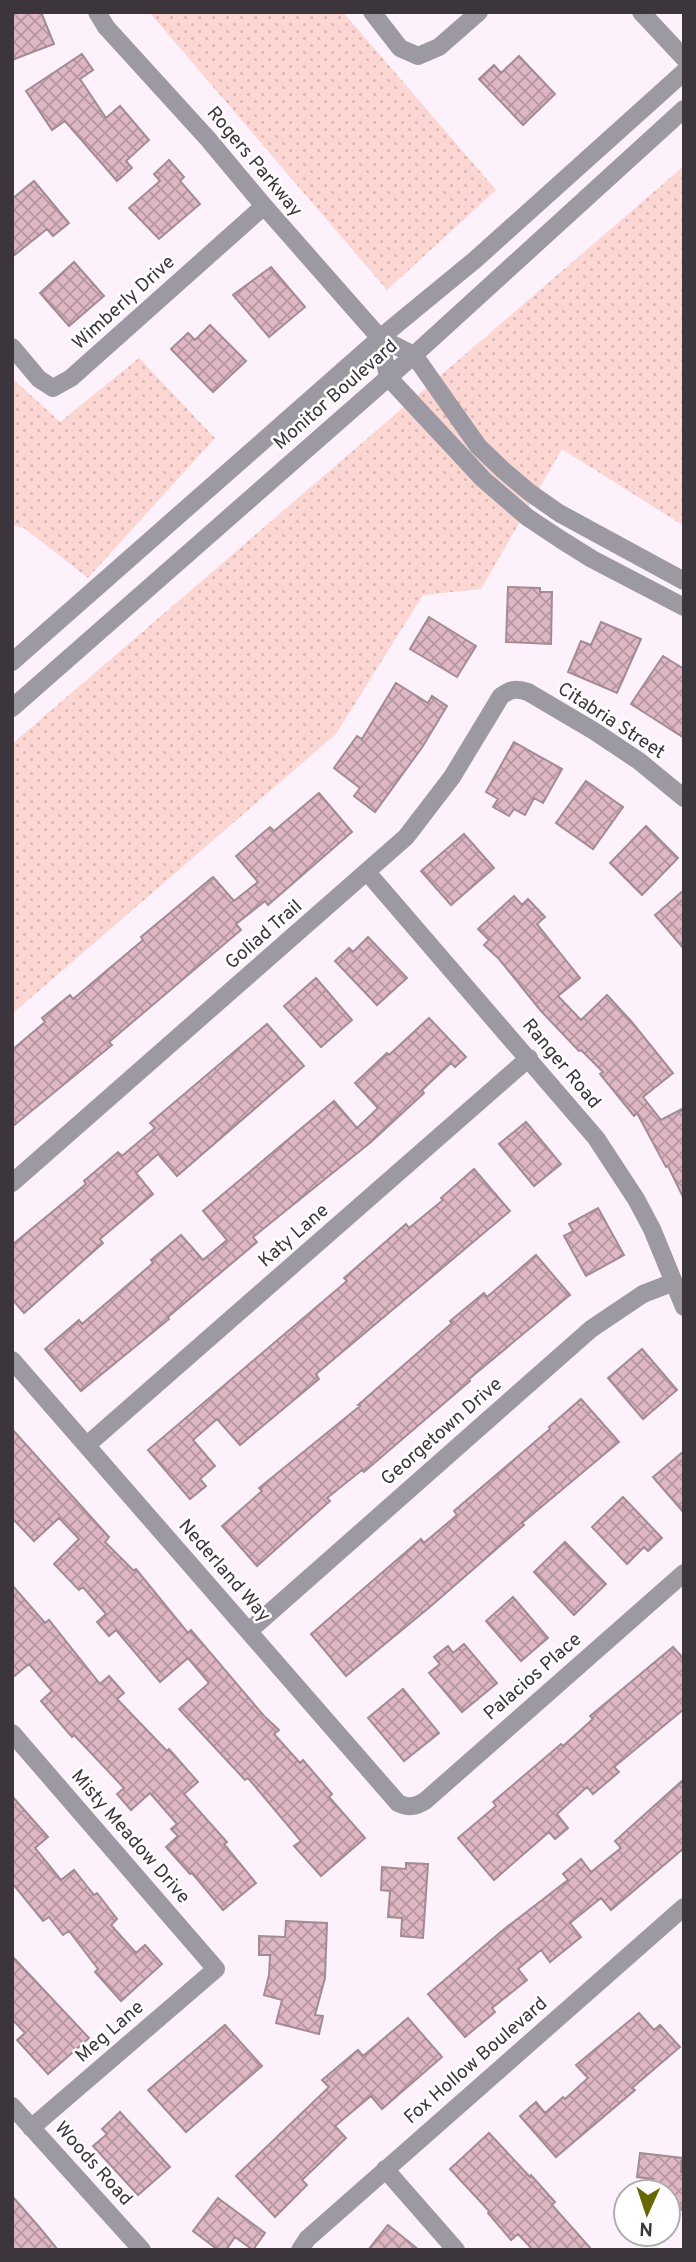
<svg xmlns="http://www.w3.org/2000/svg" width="696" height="2262" font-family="Overpass,sans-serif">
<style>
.green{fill:url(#green-dots)}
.building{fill:url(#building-cross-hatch);stroke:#a38b93;stroke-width:2}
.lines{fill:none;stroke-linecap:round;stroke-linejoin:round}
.minor{stroke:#9c99a2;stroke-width:18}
.labels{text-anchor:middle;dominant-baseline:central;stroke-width:5;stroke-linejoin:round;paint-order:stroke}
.street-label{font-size:19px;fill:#3d353c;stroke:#fff}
</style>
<defs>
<pattern id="green-dots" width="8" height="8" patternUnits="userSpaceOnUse" patternTransform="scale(1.75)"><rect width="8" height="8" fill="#fcd6d3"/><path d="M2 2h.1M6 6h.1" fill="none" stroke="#d9b8b6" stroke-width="1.8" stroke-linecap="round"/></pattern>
<pattern id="building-cross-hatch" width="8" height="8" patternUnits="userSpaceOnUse" patternTransform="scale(1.75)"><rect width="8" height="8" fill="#deb6c4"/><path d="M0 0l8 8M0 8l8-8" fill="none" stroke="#b595a0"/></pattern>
</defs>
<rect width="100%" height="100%" fill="#fdf2fc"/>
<!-- green -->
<path class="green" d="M149,12H343L496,190L387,290Z
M684,166V526L562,449L481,589L423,595L336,734L12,1014V744Z
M139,358L215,438L88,578L24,528L12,525V378L60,422Z"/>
<!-- building -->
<path class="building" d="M12,12H41L54,44L12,60Z
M82,54L93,70L80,79L106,118L120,106L149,140L126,161L132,168L117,181L65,121L52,130L26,91Z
M519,56L555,94L523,125L479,79L494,65L501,73Z
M169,160L184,177L180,181L200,204L159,239L129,208L160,181L154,174Z
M34,181L69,223L53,236L47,229L12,257V199Z
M74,262L104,296L69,326L40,293Z
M271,267L305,307L269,337L233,295Z
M210,325L246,361L213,392L171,349L188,333L195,340Z
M508,587L540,588V592H552L551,644L506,642Z
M429,617L476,646L457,677L410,649Z
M601,622L641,639L617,693L568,672L581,641L591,645Z
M663,656L684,669V738L631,704Z
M396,683L428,703L432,696L447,706L423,746L375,812L354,796L360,788L334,768L357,736L362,739Z
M514,742L562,769L543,803L534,798L525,815L514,809L509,816L493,807L498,799L486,792Z
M586,781L623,807L593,849L556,823Z
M319,793L352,832L268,905L265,901L236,924L241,930L109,1042L112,1045L12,1127V1050L45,1022L42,1018L70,995L73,999L143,940L141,937L213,877L234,901L258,882L236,856L270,827L274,831Z
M646,826L678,858L642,895L610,863Z
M464,834L494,868L451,905L421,871Z
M684,890V949L655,915Z
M514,896L522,905L528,899L545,917L537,924L580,978L558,996L581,1020L607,995L631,1021L673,1073L643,1097L661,1120L684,1108V1199L668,1166L666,1167L637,1113L634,1116L600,1074L603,1072L581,1050L579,1051L541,1011L499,959L484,945L489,940L478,929Z
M368,937L407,978L377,1005L335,961L349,948L353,952Z
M316,978L352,1020L321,1047L284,1006Z
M429,1018L466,1057L455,1067L451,1063L422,1090L424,1093L371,1142L253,1237L257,1242L168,1317L169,1319L81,1391L45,1349L79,1320L82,1324L153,1263L151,1260L181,1235L203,1260L227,1240L203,1211L334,1101L357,1128L378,1108L355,1083L387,1053L389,1055Z
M267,1024L304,1066L177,1176L158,1154L136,1173L153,1194L100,1239L103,1243L24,1313L12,1299V1245L86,1184L84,1181L118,1152L122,1156L155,1128L150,1123Z
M526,1122L561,1164L534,1186L499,1144Z
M474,1169L510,1211L316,1374L319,1379L240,1445L217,1419L193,1440L215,1466L200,1479L206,1486L190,1499L148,1450L347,1281L344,1278L406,1224L409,1228L443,1200L441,1198Z
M598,1208L624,1255L586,1276L564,1236L573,1231L569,1224Z
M536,1255L570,1295L469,1379L470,1381L364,1472L362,1470L327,1498L330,1501L257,1566L222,1526L262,1491L259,1488L360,1406L358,1405L452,1323L450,1321L484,1293L487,1297Z
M642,1349L677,1390L643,1419L608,1378Z
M581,1399L619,1442L522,1523L524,1525L431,1606L346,1676L311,1634L421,1539L424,1543L457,1515L454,1511L550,1429L549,1427Z
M12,1429L109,1537L105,1542L134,1571L136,1569L188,1633L191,1630L264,1716L279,1730L274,1734L300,1763L303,1760L332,1794L329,1797L365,1838L321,1876L294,1846L301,1841L248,1778L245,1780L179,1709L209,1683L188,1658L160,1682L116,1630L109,1636L97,1622L106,1614L83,1587L79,1590L54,1564L79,1539L59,1518L34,1541L12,1518Z
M684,1451V1513L653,1477Z
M623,1497L662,1538L648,1551L644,1547L627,1564L592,1527Z
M565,1542L606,1584L574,1615L534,1572Z
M12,1585L45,1623L49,1620L100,1684L109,1676L124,1693L117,1699L167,1751L169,1749L198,1782L184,1794L227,1842L224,1844L256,1883L223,1910L192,1873L190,1874L166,1847L178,1836L171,1829L177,1824L150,1793L131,1810L117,1794L124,1788L74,1735L72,1737L41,1701L52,1691L29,1664L12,1678Z
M513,1597L548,1638L521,1661L486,1621Z
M464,1644L497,1683L462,1712L429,1673L440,1664L434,1657L448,1646L453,1653Z
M673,1647L684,1659V1709L614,1767L619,1772L593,1794L587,1787L557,1814L568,1828L555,1839L549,1832L494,1880L458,1838L496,1806L493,1802L561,1744L563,1746L593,1719L590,1716Z
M403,1689L439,1733L404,1761L368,1718Z
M684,1779V1848L611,1910L601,1898L570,1923L581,1937L550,1962L541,1950L518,1969L527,1980L492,2008L495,2012L465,2037L428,1994L503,1930L568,1880L563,1874L581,1859L591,1872L621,1848L615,1841Z
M12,1796L48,1837L35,1848L61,1880L74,1870L94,1895L97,1893L117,1919L111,1925L136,1953L145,1945L162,1964L121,2001L95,1972L98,1969L69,1931L63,1935L49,1917L43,1921L12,1883Z
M406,1863L428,1864L423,1938L401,1936L402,1918L388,1917L390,1891L381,1890L382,1867L406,1869Z
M286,1921L327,1923L325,1978L315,2015L323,2016L319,2034L276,2023L282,2000L264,1995L269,1975L270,1955H259V1936L285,1937Z
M12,1956L89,2038L48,2074L17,2040L25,2033L12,2019Z
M639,2013L654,2030L660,2025L680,2047L632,2088L635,2090L556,2157L520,2116L536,2102L545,2113L563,2097L565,2099L588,2078L576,2065Z
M408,2018L442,2057L382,2109L371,2096L335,2126L346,2138L302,2180L307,2185L275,2217L236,2176L329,2087L322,2080L358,2050L363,2056Z
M225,2025L262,2066L186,2132L148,2090Z
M120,2112L170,2167L138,2195L93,2146L107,2134L102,2129Z
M489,2133L530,2177L531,2175L555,2202L552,2205L592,2250H533L518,2234L511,2240L488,2213L489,2211L450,2169Z
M640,2153L682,2158L681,2172L684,2173V2210L668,2209V2192H653L654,2179L637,2177Z
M12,2196L40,2228L58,2250H12Z
M218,2198L265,2233L253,2250L235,2237L226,2250H218L193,2231Z
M388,2225L419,2250H368Z"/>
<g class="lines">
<!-- minor -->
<path class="minor" d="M97,12L106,27L208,139L264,206L380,338L414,355L478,446L503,470L529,492L559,513L684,581
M372,12L400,48L418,56L439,47L479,12
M641,12L684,58
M380,338L388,377L483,479L527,517L560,539L592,559L684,607
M12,347L39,379L53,388L71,378L264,206
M12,662L380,338L476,259L684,72
M12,708L414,355L684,109
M367,872L596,1138L636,1199L652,1229L684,1307
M12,1183L406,837L452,777L501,696C511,689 517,688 528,692L594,731L639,761L684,798
M12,1360L398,1803C408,1808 415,1807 425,1801L684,1573
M87,1445L529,1058
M249,1631L591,1329L643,1294L674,1282
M12,1733L216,1969L31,2128
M12,2106L142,2250
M385,2169L456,2250
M300,2250L307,2239L684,1907"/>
</g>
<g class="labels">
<!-- street labels -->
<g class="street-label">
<text transform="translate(254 162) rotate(50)">Rogers Parkway</text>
<text transform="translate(124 303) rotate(-42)">Wimberly Drive</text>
<text transform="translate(336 395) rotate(-41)">Monitor Boulevard</text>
<text transform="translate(611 721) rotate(33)">Citabria Street</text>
<text transform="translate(264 935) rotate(-41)">Goliad Trail</text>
<text transform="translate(561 1064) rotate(50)">Ranger Road</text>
<text transform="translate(294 1236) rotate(-41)">Katy Lane</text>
<text transform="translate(442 1432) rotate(-41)">Georgetown Drive</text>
<text transform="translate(224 1571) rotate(49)">Nederland Way</text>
<text transform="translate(533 1677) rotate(-41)">Palacios Place</text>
<text transform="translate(130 1837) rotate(49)">Misty Meadow Drive</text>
<text transform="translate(110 2032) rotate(-41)">Meg Lane</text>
<text transform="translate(476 2061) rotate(-41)">Fox Hollow Boulevard</text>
<text transform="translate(93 2164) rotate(48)">Woods Road</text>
</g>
</g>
<!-- border -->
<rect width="696" height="2262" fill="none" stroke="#3d353c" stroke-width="28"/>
<!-- north arrow -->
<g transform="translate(647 2213) rotate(183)"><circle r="33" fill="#ffffff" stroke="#b1aeb1" stroke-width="2"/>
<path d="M0-5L12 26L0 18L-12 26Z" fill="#696701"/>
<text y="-10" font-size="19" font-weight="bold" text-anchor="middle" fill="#3d353c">N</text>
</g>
</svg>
